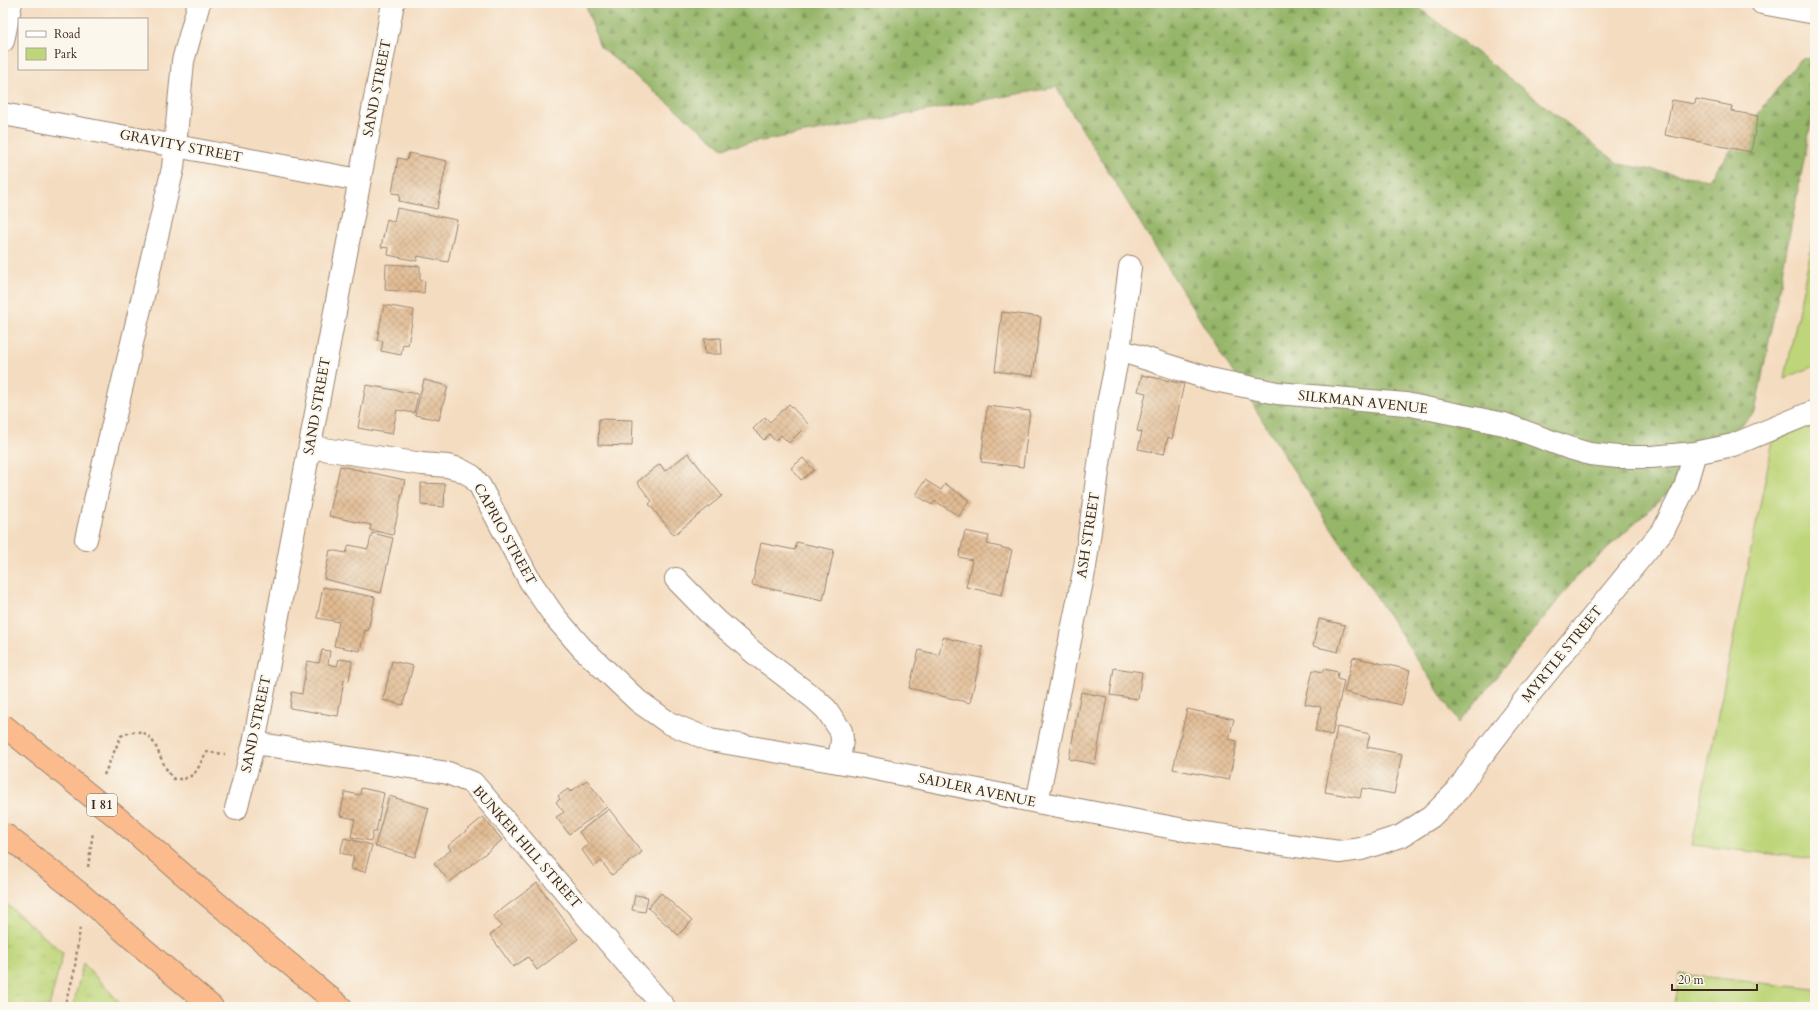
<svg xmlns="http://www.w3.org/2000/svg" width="1818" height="1010" font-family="Cardo,serif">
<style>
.grass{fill:url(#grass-tufts);stroke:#7c804c}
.forest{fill:url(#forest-firs);stroke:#687044}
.park{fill:#bed579;stroke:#7c804c}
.building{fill:url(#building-cross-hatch)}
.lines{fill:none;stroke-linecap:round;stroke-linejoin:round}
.minor-casing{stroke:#98836f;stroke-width:24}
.highway-casing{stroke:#98836f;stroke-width:24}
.path{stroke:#98836f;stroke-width:2.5;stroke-dasharray:3 3;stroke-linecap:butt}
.minor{stroke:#fff;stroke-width:22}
.highway{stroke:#fbbb8d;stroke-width:22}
.highway-bridge-casing{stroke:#98836f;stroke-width:24;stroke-linecap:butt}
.highway-bridge{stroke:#fbbb8d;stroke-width:22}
.labels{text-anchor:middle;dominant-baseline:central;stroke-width:4;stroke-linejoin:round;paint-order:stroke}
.shield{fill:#fbf7ec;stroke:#75685c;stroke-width:1}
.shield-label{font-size:13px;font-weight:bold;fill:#3b2a1e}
.street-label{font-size:14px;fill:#3b2a1e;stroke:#fbf7ec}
</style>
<defs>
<pattern id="grass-tufts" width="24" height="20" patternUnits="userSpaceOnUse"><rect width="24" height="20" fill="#bed579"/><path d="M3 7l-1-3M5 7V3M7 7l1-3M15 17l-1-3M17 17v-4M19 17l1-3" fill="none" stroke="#a4b768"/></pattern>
<pattern id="forest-firs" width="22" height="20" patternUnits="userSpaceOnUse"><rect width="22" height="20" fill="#96b669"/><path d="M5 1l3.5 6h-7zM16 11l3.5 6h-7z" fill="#7c9456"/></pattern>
<pattern id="building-cross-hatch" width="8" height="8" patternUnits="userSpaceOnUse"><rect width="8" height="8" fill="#e1bb93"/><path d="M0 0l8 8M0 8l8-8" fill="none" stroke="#b89877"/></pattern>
</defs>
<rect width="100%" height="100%" fill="#fbf7ec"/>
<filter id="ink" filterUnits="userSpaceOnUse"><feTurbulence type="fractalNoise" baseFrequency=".025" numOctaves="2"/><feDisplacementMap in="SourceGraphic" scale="8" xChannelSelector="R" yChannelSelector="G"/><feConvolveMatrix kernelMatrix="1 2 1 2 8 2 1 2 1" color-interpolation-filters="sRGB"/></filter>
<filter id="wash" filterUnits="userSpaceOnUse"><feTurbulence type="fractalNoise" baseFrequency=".012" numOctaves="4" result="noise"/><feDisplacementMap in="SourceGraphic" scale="16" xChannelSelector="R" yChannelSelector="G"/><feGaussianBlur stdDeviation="0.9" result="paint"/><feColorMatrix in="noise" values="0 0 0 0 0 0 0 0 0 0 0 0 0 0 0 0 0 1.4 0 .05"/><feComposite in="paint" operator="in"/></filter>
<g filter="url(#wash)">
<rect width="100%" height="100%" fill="#f4dcc0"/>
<!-- grass -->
<path class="grass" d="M3,901L63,953L49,1007H3Z
M83,963L124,1007H73Z"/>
<!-- forest -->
<path class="forest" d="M585,3H1413L1619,164L1708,180L1800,59L1815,58V103L1755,412L1575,579L1459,723L1289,463L1056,87L723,148L600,47Z"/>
<!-- park -->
<path class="park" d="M1815,229V366L1785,378Z
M1815,422V859L1692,845L1773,440Z
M1680,974L1815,989V1007H1673Z"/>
<g id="blocks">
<!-- building -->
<path class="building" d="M1696,99L1732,106L1731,111L1758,116L1751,152L1665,135L1672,100L1695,104Z
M409,153L447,161L437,209L399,201L400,194L392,193L398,158L407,160Z
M397,208L457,220L448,262L418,256L417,261L388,255L389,248L381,247L387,219L394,222Z
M386,264L420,266V280L425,281L424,293L385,290Z
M384,305L414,310L408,345L403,344L401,355L381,351L383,341L377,340Z
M1002,312L1041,317L1033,376L995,371Z
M721,338L722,354H705L704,339Z
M1142,375L1184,384L1172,439L1168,437L1164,454L1138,449L1142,432L1137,431L1146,393L1138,391Z
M424,380L448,386L439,420L415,415Z
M366,385L418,394L414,413L397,410L392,434L358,428Z
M789,404L808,424L789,443L781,435L775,441L769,434L764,440L753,429L765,417L770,422Z
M987,406L1030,411L1023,467L981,462Z
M599,419L633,420L632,446L598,445Z
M688,453L722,496L674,535L649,504L652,501L637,482L660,464L665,471Z
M803,458L814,470L801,480L791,468Z
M340,466L405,480L393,535L370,530L371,525L329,516Z
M925,480L941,490L945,484L969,500L959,516L935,501L932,505L916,495Z
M421,483L445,484L444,507L421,505Z
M965,531L989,536L987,544L1012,550L1002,595L966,587L972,560L959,557Z
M372,533L393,538L381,593L324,579L330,550L346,553L349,545L368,549Z
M796,542L834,550L823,600L752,585L761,543L795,550Z
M323,587L375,597L368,631L365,630L360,651L334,646L339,622L317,618Z
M1319,619L1345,625L1338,652L1313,646Z
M943,637L983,647L970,703L909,688L919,650L939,655Z
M322,650L330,651L328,664L337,666L339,659L352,661L349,681L344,680L338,716L290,708L292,692L302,694L307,661L319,663Z
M1353,657L1410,670L1402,705L1344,692Z
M392,661L413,666L403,705L383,700Z
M1114,668L1142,672L1138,699L1110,695Z
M1324,669L1338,672L1337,679L1344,681L1332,735L1315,731L1321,707L1305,704L1313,670L1323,672Z
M1081,692L1107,697L1095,764L1069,759Z
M1187,709L1234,719L1229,739L1237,741L1229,780L1173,769Z
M1337,727L1370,734L1367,747L1402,754L1394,794L1362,788L1360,798L1325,792Z
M587,780L607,807L569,834L556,817L564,812L556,802L560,799L558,796L568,789L570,792Z
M361,788L384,793L376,832H373L371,841L351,837L355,819L340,816L345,792L360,795Z
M389,796L429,808L415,857L375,846Z
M609,809L642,852L612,875L601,861L594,867L582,850L589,844L579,832Z
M483,817L502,840L450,882L434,863L451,850L448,846Z
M344,838L372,845L365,872L351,869L354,856L340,853Z
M537,883L578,939L537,970L528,957L513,967L490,935L502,926L493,916Z
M661,893L692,921L678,935L648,908Z
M635,895L648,897L645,912L632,910Z"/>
</g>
</g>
<g filter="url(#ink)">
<use href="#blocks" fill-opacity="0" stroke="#98836f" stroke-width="1"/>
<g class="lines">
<defs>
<path id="minor" d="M1762,3L1815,13
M3,41L11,3
M3,114L359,180
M1119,350L1210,379L1277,393L1406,404L1504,424L1569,448L1590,454L1618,457H1651L1695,453L1733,445L1815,411
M310,447L422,464L447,466L459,469L472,476L480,486L530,581L555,617L582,648L638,701L669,723L710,740L861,766L1037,802L1190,831L1339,852L1361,849L1401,836L1431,817L1457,791L1476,763L1523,702L1664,529L1685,487L1695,453
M86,539L173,168L183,61L199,3
M676,579L715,619L753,652L815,699L826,709L841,731L842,740L839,762
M254,743L448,773L473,783L664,1007
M1037,802L1085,567L1106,413L1119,350L1130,267
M236,809L254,743L393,3"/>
<path id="highway" d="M199,888L341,1007
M174,975L212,1007"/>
</defs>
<!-- minor casing -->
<use href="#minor" class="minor-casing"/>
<!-- highway casing -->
<use href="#highway" class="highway-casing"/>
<!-- path -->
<path class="path" d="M104,775L121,736C159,718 154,760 174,779C196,780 197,770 206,752L225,754
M88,867L93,832
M64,1007L74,974L80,927"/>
<!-- minor -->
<use href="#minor" class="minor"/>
<!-- highway -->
<use href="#highway" class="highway"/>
<defs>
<path id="highway-bridge" d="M3,725L119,819L199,888
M3,833L82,895L174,975"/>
</defs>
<!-- highway-bridge casing -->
<use href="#highway-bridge" class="highway-bridge-casing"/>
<!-- highway-bridge -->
<use href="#highway-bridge" class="highway-bridge"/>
</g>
</g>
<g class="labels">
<!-- shield labels -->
<rect class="shield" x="87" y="794" width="30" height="22" rx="3"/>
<g class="shield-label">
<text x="102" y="805">I 81</text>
</g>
<!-- street labels -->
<g class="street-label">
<text transform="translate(377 88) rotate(-79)">SAND STREET</text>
<text transform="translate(181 146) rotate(11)">GRAVITY STREET</text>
<text transform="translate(1363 402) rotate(6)">SILKMAN AVENUE</text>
<text transform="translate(317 406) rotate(-80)">SAND STREET</text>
<text transform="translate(505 534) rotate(61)">CAPRIO STREET</text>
<text transform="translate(1088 535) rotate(-81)">ASH STREET</text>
<text transform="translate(1562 654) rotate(-51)">MYRTLE STREET</text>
<text transform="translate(256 724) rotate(-78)">SAND STREET</text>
<text transform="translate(977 790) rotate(12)">SADLER AVENUE</text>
<text transform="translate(527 847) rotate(49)">BUNKER HILL STREET</text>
</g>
</g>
<!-- margin -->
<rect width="1818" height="1010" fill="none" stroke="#fbf7ec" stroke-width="16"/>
<!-- legend -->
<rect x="18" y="18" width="130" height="52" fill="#fbf7ec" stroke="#aea59a"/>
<rect x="26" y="31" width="20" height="6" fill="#ffffff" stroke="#aea59a"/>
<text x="54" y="38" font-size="12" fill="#3b2a1e">Road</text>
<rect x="26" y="48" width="20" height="12" fill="#bed579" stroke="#aea59a"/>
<text x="54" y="58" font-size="12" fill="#3b2a1e">Park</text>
<!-- scale -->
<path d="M1672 984v6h85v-6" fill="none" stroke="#3b2a1e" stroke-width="2"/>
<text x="1678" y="984" font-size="12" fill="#3b2a1e" stroke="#fbf7ec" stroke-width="3" paint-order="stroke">20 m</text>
</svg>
